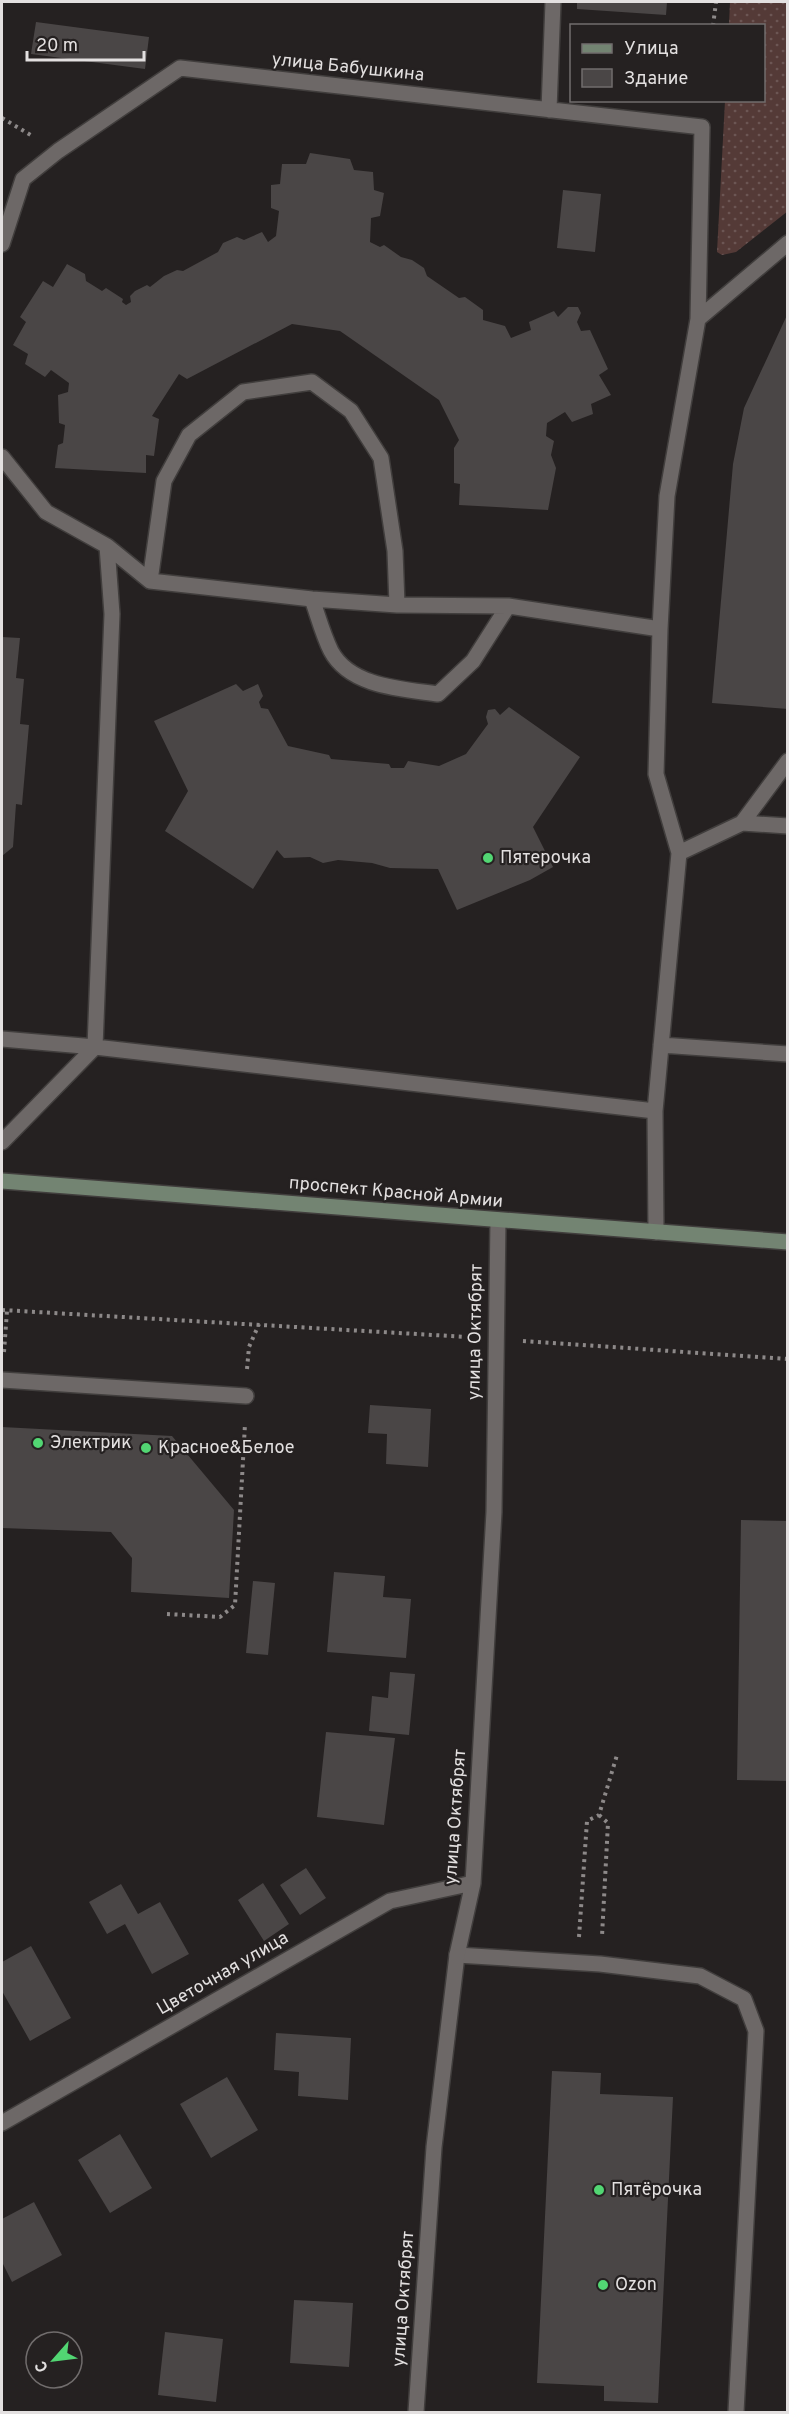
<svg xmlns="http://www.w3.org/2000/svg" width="789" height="2414" font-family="Overpass,sans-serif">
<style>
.grass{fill:url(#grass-dots)}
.building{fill:#4a4646}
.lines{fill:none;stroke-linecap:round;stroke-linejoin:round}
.service-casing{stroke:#413e3d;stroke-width:18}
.minor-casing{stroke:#413e3d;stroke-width:18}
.secondary-casing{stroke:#413e3d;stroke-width:18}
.path{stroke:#8d8989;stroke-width:4;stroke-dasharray:3 4.5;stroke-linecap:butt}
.service{stroke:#6d6867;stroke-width:15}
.minor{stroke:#6d6867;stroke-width:15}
.secondary{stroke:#738472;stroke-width:15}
.poi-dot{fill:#52d673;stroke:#252121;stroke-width:2}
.labels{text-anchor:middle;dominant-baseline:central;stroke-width:4.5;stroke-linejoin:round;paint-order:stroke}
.street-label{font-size:18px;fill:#e3e0e0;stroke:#252121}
.poi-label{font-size:18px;fill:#e3e0e0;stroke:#252121;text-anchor:start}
</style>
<defs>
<pattern id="grass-dots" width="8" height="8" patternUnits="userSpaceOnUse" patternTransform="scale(1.5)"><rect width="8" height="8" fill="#543a37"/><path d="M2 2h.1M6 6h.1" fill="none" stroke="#6c5654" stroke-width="1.8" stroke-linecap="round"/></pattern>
</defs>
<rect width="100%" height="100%" fill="#252121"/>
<!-- grass -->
<path class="grass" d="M730,2H787L788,211L736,252L722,255L717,252L725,101L764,100V26L729,25Z"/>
<!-- building -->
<path class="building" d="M577,2H667L666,15L577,9Z
M36,22L149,37L145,69L31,54Z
M310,153L350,159L354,170L373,172L374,190L384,193L380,216L371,218L370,242L380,247L384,245L401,257L412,260L424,268L427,276L459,298L465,297L483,310V320L505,326L511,338L531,330L529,322L554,311L558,317L568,307H578L581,313L577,322L581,331L590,330L608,369L599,375L611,395L591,404L593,414L572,422L565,412L547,423L546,436L554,441L551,455L556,468L548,510L459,505L460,484L454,483V448L459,440L439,400L340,331L292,324L187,379L179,374L152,416L159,419L154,456L146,455V473L55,468L58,445L63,443L65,425L59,423L58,395L68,392L69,383L51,370L45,377L25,364L28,354L13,345L26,322L20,317L43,281L53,287L67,264L85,274L86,281L102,291L106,288L123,299L122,302L126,305L131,302L130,296L135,291L147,285L150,287L164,276L177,270L183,271L218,252L223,243L237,237L244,240L262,232L268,242L276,236L279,211L271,208V185L280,184L282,164H306Z
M563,190L601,194L595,252L557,248Z
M788,313V709L712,703L733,464L744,408Z
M2,637L20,638L16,678L24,679L20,724L29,725L22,805L16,804L13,847L2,856Z
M236,684L243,691L258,684L263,696L259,702L261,708L268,709L288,746L329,755L331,759L389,764L391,768H404L408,761L439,766L466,754L488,724L486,717L488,710L495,709L500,715L509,707L580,757L533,827L553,867L530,880L457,910L438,869L390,868L372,863L338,860L323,863L310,857L284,858L277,850L253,889L165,831L188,791L154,721Z
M370,1405L431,1409L428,1467L386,1464L387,1434L368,1433Z
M2,1427L172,1436L234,1510L229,1598L131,1592L132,1558L111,1532L2,1528Z
M741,1520L788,1521V1781L737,1780Z
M334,1572L385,1576L383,1597L411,1599L406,1658L327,1652Z
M253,1581L275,1583L268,1655L246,1653Z
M390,1672L415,1674L409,1735L369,1731L372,1696L388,1698Z
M326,1732L395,1738L384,1825L317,1817Z
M306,1868L326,1898L300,1915L280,1885Z
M263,1883L289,1924L264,1941L238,1900Z
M121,1884L138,1914L160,1902L189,1954L152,1974L125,1924L107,1934L89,1902Z
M31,1946L71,2018L30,2041L2,1991V1962Z
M276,2033L351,2038L348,2100L298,2096L299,2072L274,2070Z
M552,2071L601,2073L600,2094L673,2097L658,2403L604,2401V2386L537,2383Z
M227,2077L258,2130L211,2158L180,2104Z
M120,2134L152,2188L110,2213L78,2160Z
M34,2202L62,2255L12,2282L2,2262V2219Z
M294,2300L353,2303L349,2367L290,2363Z
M165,2332L223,2339L216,2402L158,2395Z"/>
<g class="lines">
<defs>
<path id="service" d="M549,110L553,2
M2,244L23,179L58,151L180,68L702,127L698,319L667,496L660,629L656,774L679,853L655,1111L656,1232
M698,319L788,243
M2,457L46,512L107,546
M150,581L164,481L189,435L243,392L312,382L351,411L381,458L395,551L397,605
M312,599C318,616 323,635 331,651C350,687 403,689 438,694L473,661L508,606
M742,823L788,826
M679,853L742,823L788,761
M2,1039L95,1047
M661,1045L788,1054
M655,1111L95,1047L112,614L107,546L150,581L312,599L397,605L508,606L660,629
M2,1142L95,1047
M2,1380L246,1396
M457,1955L600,1964L700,1976L744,1999L756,2031L736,2412"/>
<path id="minor" d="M2,2123L390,1901L473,1883
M416,2412L434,2147L457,1955L473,1883L494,1512L498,1220"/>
<path id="secondary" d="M2,1181L788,1242"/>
</defs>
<!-- service casing -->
<use href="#service" class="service-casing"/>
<!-- minor casing -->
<use href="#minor" class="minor-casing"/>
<!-- secondary casing -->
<use href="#secondary" class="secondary-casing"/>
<!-- path -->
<path class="path" d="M713,26L716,2
M2,118L34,137
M2,1310L468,1337
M523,1341L788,1359
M4,1352L7,1311
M247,1369L249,1347L259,1324
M167,1614L220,1617L235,1605L245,1424
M599,1815L608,1823L602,1936
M579,1937L587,1821L599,1815L617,1755"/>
<!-- service -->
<use href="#service" class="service"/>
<!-- minor -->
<use href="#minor" class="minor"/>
<!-- secondary -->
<use href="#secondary" class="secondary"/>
</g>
<!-- markers -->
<g class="poi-dot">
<circle cx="488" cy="858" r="6"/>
<circle cx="38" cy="1443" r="6"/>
<circle cx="146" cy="1448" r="6"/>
<circle cx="599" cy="2190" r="6"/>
<circle cx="603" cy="2285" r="6"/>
</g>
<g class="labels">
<!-- street labels -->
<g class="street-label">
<text transform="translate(348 68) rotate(6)">улица Бабушкина</text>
<text transform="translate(396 1193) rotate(5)">проспект Красной Армии</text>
<text transform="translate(476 1332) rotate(-89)">улица Октябрят</text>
<text transform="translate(456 1817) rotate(-86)">улица Октябрят</text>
<text transform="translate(223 1974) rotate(-30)">Цветочная улица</text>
<text transform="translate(404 2299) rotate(-86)">улица Октябрят</text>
</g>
<!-- poi labels -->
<g class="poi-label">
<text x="500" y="858">Пятерочка</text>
<text x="50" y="1443">Электрик</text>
<text x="158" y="1448">Красное&amp;Белое</text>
<text x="611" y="2190">Пятёрочка</text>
<text x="615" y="2285">Ozon</text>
</g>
</g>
<!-- border -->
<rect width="789" height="2414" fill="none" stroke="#e3e0e0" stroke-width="6"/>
<!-- legend -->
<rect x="570" y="24" width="195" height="78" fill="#252121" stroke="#716d6d" stroke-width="1.5"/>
<rect x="582" y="44" width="30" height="9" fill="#738472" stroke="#716d6d" stroke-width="1.5"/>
<text x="624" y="54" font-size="18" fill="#e3e0e0">Улица</text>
<rect x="582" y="69" width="30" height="18" fill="#4a4646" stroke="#716d6d" stroke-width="1.5"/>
<text x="624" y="84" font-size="18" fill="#e3e0e0">Здание</text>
<!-- north arrow -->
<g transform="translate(54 2360) rotate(242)"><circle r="28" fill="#252121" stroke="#716d6d" stroke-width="1.5"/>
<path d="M0-4.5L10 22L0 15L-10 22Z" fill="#52d673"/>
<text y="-9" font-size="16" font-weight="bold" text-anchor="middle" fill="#e3e0e0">С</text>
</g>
<!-- scale -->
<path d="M27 51v9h117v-9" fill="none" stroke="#e3e0e0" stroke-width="3"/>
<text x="36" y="51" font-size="18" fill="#e3e0e0" stroke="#252121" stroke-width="4.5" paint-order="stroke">20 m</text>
</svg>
